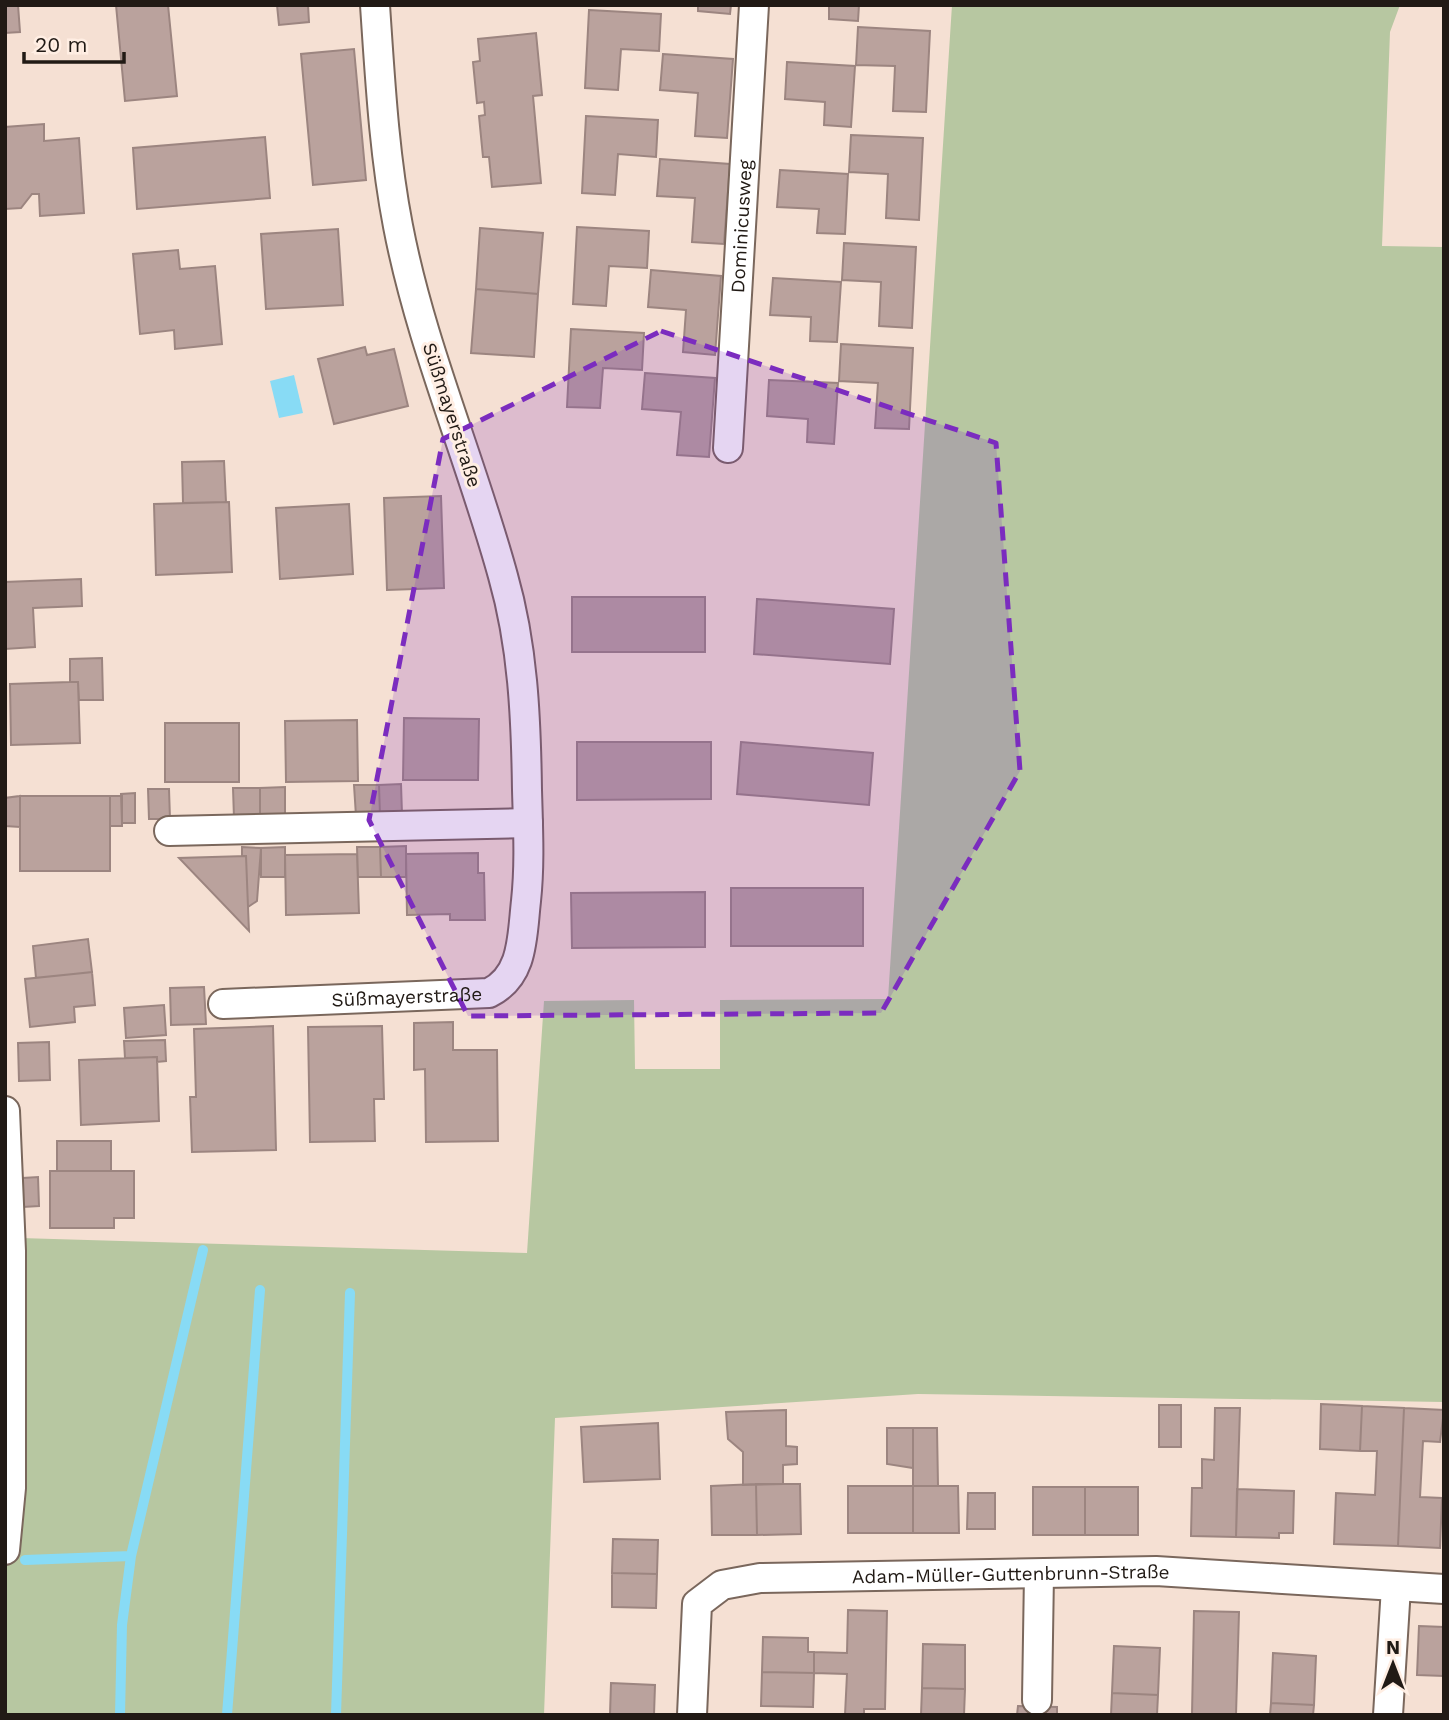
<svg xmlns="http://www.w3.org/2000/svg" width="1449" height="1720" font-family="'Work Sans',sans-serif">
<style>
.green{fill:#b7c7a1}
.water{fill:#88dbf5}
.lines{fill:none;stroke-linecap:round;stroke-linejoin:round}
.stream{stroke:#88dbf5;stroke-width:10}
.building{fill:#baa29d;stroke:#9c8580;stroke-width:2}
.street-casing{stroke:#7a675c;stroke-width:32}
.street{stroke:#fff;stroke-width:28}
.marked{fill:#7b2cbf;fill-opacity:0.2;stroke:#7b2cbf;stroke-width:5;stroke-dasharray:14 9;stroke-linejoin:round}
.labels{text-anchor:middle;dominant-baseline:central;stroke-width:6;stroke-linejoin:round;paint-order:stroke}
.street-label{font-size:19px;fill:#211a15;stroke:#ffeee3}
</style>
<rect width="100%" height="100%" fill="#f5e0d3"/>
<!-- green -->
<path class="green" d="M952,5H1400L1390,32L1382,246L1444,247V1402L918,1394L555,1418L544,1715H5V1556L20,1238L527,1253L544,1001L634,1000L635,1069H720V1000L888,999Z"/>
<!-- water -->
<path class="water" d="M294,375L303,413L279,418L270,381Z"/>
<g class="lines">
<!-- stream -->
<path class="stream" d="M25,1560L131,1556
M120,1715L122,1625L131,1556L203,1250
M227,1715L260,1290
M336,1715L350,1293"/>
</g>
<!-- building -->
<path class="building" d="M5,5H18L20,32L5,33Z
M116,5H168L177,96L125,101Z
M277,5H308L309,22L279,25Z
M698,5H731L730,14L698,11Z
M829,5H859L858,21L829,19Z
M589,10L661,14L659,51L621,49L618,90L585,88Z
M858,27L930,31L926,112L893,111L895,66L856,65Z
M536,33L542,95L533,96L541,183L492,187L489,157H483L479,116L485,115L484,102L477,103L473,62L480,61L478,39Z
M354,49L366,180L313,185L301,54Z
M663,54L733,59L727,138L695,136L698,93L660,90Z
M787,62L855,66L851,127L824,125L825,102L785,99Z
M586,116L658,120L656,157L618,154L615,195L582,193Z
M44,124V141L79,138L84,213L40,216L39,194H32L21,208L5,209V127Z
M851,135L923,138L919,220L886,218L888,174L849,172Z
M265,137L270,198L137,209L133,148Z
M660,159L730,164L724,244L692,242L695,198L657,196Z
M780,170L848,174L845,234L817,233L819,209L777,207Z
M577,227L649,231L647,268L609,266L606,306L573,304Z
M480,228L543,233L538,294L476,289Z
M338,229L343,305L266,309L261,234Z
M844,243L916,247L912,328L879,326L881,282L842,280Z
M178,250L180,269L215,266L222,344L175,349L174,330L140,334L133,254Z
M651,270L721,276L715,355L683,352L686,310L648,307Z
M773,278L841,282L837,342L810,341L811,317L770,315Z
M476,289L538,294L534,357L471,353Z
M571,329L644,333L642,370L603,368L600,408L567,407Z
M841,344L913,348L909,429L875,428L878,383L839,381Z
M365,347L367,355L394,349L408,406L334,424L318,359Z
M645,373L715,378L709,457L677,455L681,412L642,409Z
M769,380L838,383L834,444L807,442L808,419L767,416Z
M224,461L226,502L183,503L182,462Z
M441,496L444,588L387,590L384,498Z
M229,502L232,572L156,575L154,504Z
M349,504L353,574L280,579L276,508Z
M81,579L82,606L33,608L35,647L5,649V582Z
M572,597H705V652H572Z
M757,599L894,609L890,664L754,654Z
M102,658L103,700H79L78,682H70V659Z
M70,682H78L80,743L11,745L10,684Z
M404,718L479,719L478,780H403Z
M357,720L358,781L286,782L285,721Z
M165,723H239V782H165Z
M577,742H711V799L577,800Z
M741,742L873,753L869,805L737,794Z
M401,784L402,814L380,815L379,785Z
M354,785H379L380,815L356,816Z
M285,787V816L260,817V788Z
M233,788H260V817L234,818Z
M148,789H169L170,819H149Z
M135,793V823H122L121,794Z
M20,796H110V871H20Z
M20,796V827L5,826V798Z
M110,796H122V826H110Z
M406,846V877H381L380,847Z
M242,847L261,848L257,901L248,907L246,856H242Z
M285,847V877H261V848Z
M357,847H380L381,877H358Z
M478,853V873H484L485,920H450V914L407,915L406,854Z
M357,854L359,913L286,915L285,855Z
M246,856L248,907L249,931L179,858Z
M731,888H863V946H731Z
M705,892V947L572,948L571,893Z
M88,939L92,972L36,978L33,946Z
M92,972L95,1005L74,1007L75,1022L30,1027L25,979Z
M204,987L206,1024L171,1025L170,988Z
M164,1005L166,1035L126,1038L124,1008Z
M453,1022V1050H497L498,1141L426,1142L425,1069L414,1070V1023Z
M273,1026L276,1150L192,1152L190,1097H196L194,1029Z
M382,1026L384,1099H374L375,1141L310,1142L308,1027Z
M165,1040L166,1061L157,1062V1057L125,1058L124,1041Z
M49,1042L50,1080L19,1081L18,1043Z
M157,1057L159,1121L81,1125L79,1060Z
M57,1141H111V1171H57Z
M50,1171H134V1218H114V1228H50Z
M38,1177L39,1206L23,1207V1178Z
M1321,1404L1362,1406L1360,1451L1320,1449Z
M1159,1405H1181V1447H1159Z
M1362,1406L1404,1408L1398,1546L1334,1544L1336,1493L1375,1495L1377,1451H1360Z
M1215,1408H1240L1236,1537L1191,1536L1192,1488H1202V1459L1214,1460Z
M1404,1408L1444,1410L1440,1442L1423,1441L1420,1497L1442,1498L1440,1548L1398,1546Z
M786,1410V1446L797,1447V1464L783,1465V1484L743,1485V1452L728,1439L726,1412Z
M658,1423L660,1479L584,1482L581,1427Z
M887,1428H913V1468L887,1464Z
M913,1428H937L938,1486H913Z
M756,1484L757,1535H712L711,1486Z
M756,1484H800L801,1534L757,1535Z
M848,1486H913V1533H848Z
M913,1486H958L959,1533H913Z
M1033,1487H1085V1535H1033Z
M1085,1487H1138V1535H1085Z
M1237,1489L1294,1491L1293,1533H1279V1538L1236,1537Z
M968,1493H995V1529H967Z
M613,1539L658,1540L657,1574L612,1573Z
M612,1573L657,1574L656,1608L612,1607Z
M848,1610L887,1611L885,1709H864V1715H845L847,1674L814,1673V1652L847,1653Z
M1194,1611L1239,1612L1236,1715H1192Z
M1419,1626L1444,1627V1676L1417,1675Z
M763,1637L808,1638V1652H814V1673L762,1672Z
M923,1644L965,1645V1689L922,1688Z
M1114,1646L1160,1648L1158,1695L1112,1693Z
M1273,1653L1316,1656L1314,1705L1271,1703Z
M762,1672L814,1673L813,1707L761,1706Z
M611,1683L655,1685L654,1715H610Z
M922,1688L965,1689L964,1715H921Z
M1112,1693L1158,1695L1157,1715H1111Z
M1271,1703L1314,1705L1313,1715H1270Z
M1018,1706L1057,1707V1715H1017Z"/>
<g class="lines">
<defs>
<g id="street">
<path id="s1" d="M728,448L754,5"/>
<path d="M169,831L528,823"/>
<path id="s2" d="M223,1004L489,993C524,976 522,936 526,901C530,864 528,827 527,790C526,717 523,646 503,576C471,459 421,346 398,226C384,154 380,78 375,5"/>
<path d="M5,1111L11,1251V1488L5,1550"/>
<path d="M1037,1700L1039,1574"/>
<path id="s3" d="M692,1715L697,1604L722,1585L760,1578L1156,1571L1444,1589"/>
<path d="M1388,1715L1396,1587"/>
</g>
</defs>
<!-- street casing -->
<use href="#street" class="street-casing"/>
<!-- street -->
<use href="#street" class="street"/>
</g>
<!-- marked area -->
<path class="marked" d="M661,331L996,443L1020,771L881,1013L468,1016L369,820L443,439Z"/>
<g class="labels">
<!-- street labels -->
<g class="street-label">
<text stroke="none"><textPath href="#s1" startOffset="222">Dominicusweg</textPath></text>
<text transform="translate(452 415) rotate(72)">Süßmayerstraße</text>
<text stroke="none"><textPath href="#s2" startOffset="184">Süßmayerstraße</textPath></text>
<text stroke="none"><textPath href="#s3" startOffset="432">Adam-Müller-Guttenbrunn-Straße</textPath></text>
</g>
</g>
<!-- border -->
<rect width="1449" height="1720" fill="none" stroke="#211a15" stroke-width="14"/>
<!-- north arrow -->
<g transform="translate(1393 1664)" stroke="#ffeee3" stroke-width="5" paint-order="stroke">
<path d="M0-5L12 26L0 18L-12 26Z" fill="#211a15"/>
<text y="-10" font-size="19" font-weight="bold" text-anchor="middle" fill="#211a15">N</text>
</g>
<!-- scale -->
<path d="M24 52v10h100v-10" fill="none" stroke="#211a15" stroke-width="3.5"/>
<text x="35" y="52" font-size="21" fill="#211a15" stroke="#ffeee3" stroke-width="5" paint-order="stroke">20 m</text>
</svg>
